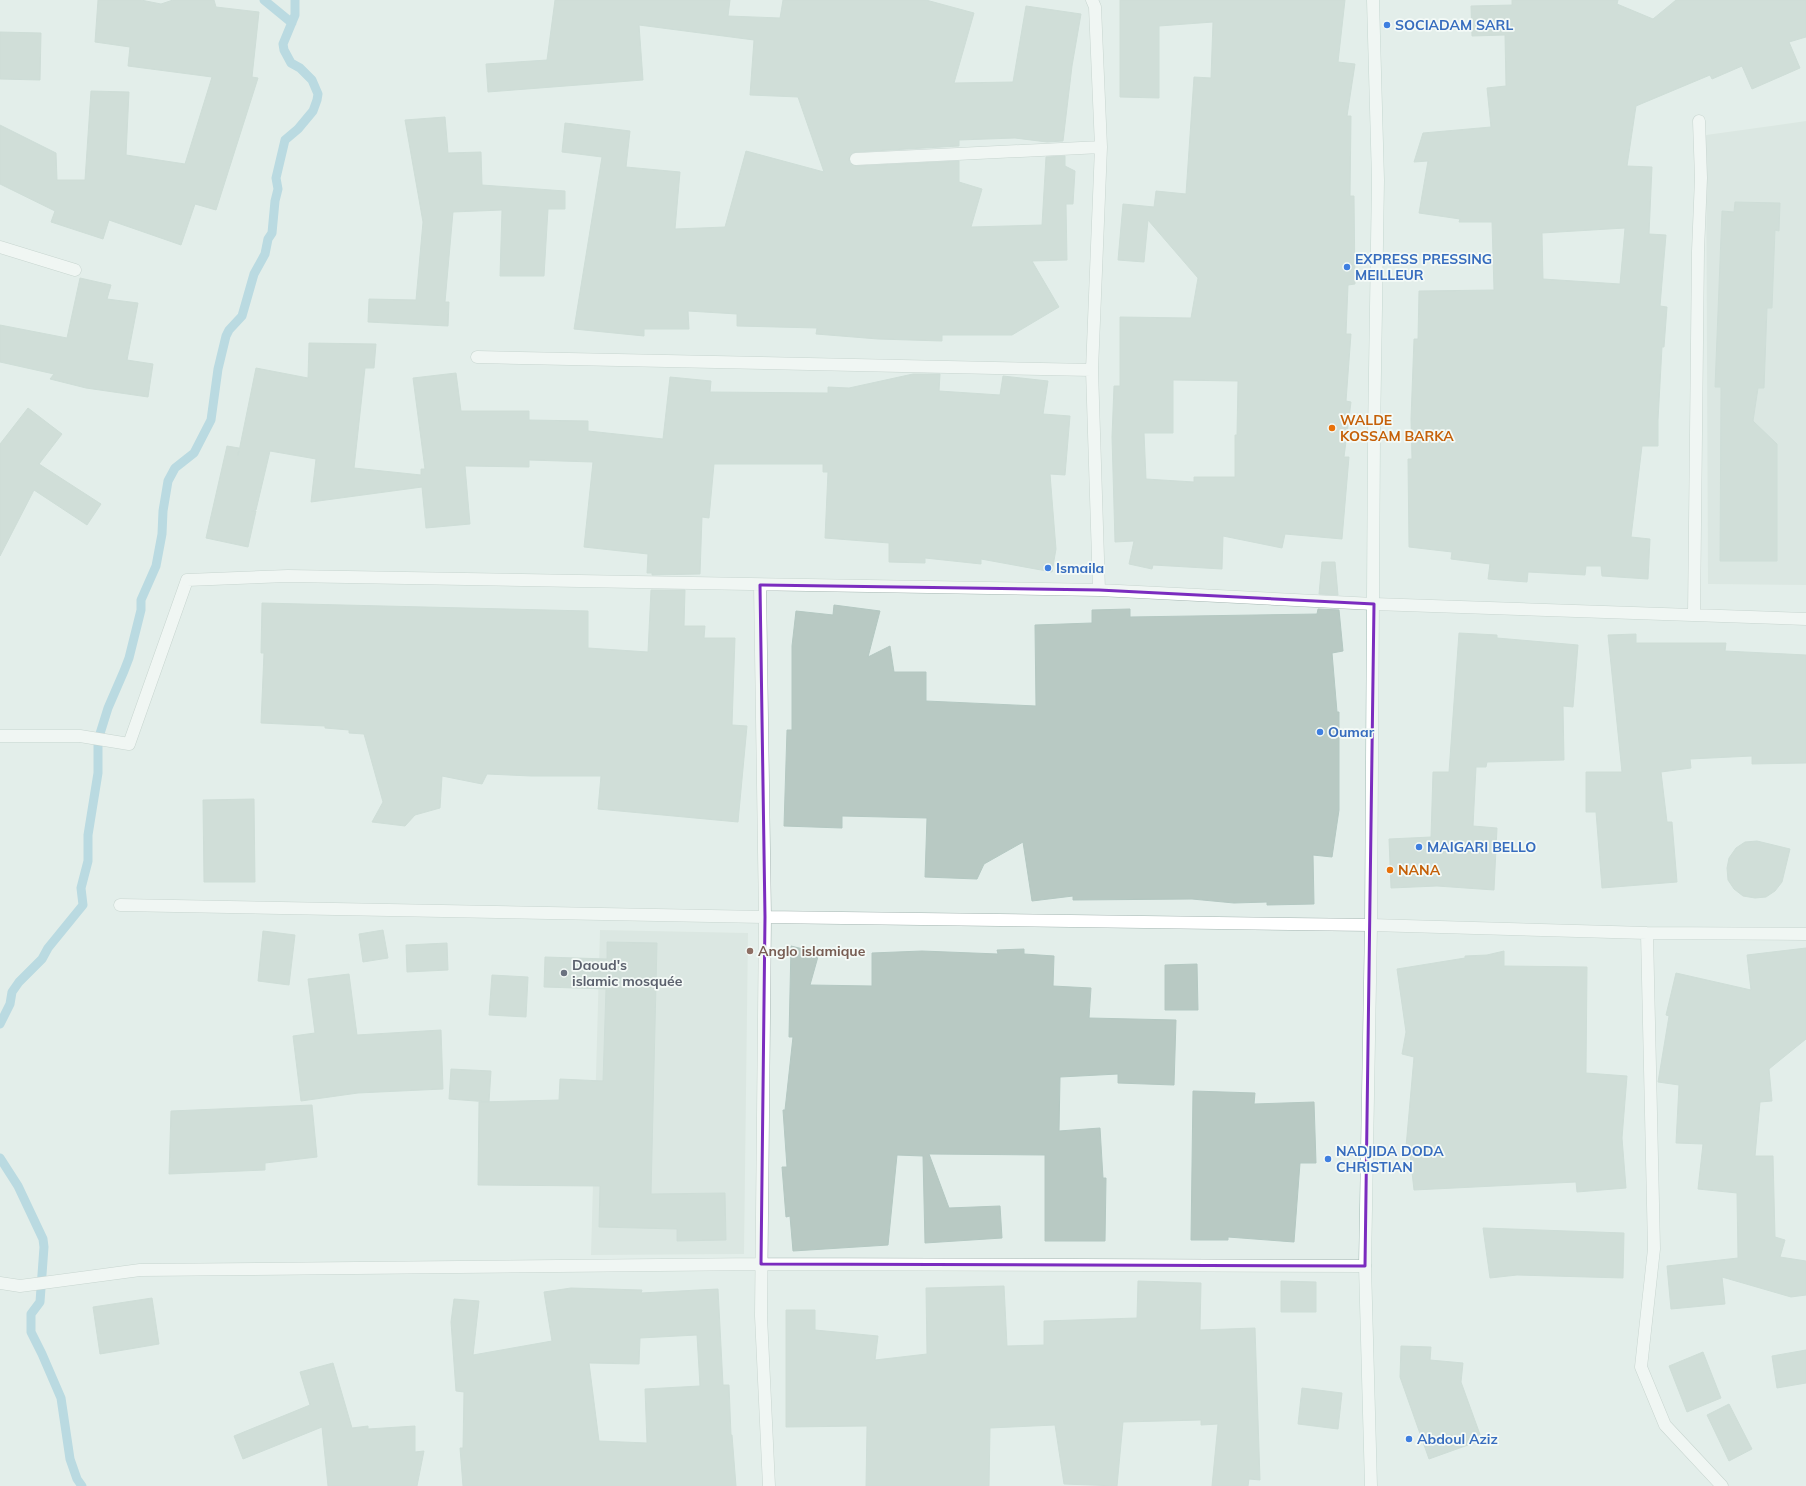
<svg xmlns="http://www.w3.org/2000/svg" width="1806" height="1486" font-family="Mulish,sans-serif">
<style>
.built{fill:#d1ded9}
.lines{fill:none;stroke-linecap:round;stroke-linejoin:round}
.stream{stroke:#87c1d7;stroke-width:9}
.building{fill:#b8c9c3;stroke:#b4c8c2;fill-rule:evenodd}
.street-casing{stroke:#a5b6b2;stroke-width:13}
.secondary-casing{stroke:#a0bab4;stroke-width:13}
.street{stroke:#fff;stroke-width:12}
.secondary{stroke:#fff;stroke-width:12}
.marked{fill:none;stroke:#7b2cbf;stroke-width:3;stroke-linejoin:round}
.shop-dot{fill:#3f7fe0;stroke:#f4faf7;stroke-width:1.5}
.food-dot{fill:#e8710a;stroke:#f4faf7;stroke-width:1.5}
.education-dot{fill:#8d6e63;stroke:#f4faf7;stroke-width:1.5}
.worship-dot{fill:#6b7280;stroke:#f4faf7;stroke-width:1.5}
.labels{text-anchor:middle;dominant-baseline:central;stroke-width:3.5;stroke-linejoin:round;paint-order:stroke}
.shop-label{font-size:14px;font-weight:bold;fill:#366cbe;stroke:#f4faf7;text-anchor:start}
.food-label{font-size:14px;font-weight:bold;fill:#c56008;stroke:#f4faf7;text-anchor:start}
.education-label{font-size:14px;font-weight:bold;fill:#785e54;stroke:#f4faf7;text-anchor:start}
.worship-label{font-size:14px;font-weight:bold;fill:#5b616d;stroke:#f4faf7;text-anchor:start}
</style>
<rect width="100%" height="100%" fill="#e3eeea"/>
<!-- built -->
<path class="built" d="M1806,121V585L1708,584L1706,135Z
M600,930L748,933L744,1254L591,1255Z"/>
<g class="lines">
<!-- stream -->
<path class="stream" d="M264,0L292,23
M0,1024L10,1004L12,992L19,982L42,959L48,948L83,905L81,888L88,861V835L98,773V740L108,708L124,671L129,658L141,610V600L156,566L162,534L163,511L168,481L175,468L194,453L211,420L218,369L226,336L229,330L242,316L254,274L265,254L268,239L272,233L275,201L278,189L276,178L285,140L298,129L313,111L317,100L318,94L312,80L300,68L291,63L284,50L283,44L295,15V0
M0,1158L18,1186L43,1239L44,1247L40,1302L31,1314V1332L42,1354L61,1398L70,1459L77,1479L82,1486"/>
</g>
<!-- building -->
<path class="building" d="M98,0H141L161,4L173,0H214L216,7L259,12L252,77L258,78L216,210L195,204L181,245L109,220L103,239L51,222L55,211L0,184V125L56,153L57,180H85L91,91L129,92L126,155L185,164L212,77L128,66L130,47L95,42Z
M555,0H730L728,16L780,18L783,0H926L974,13L954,83L1013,82L1026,6L1081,14L1072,66L1063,141L1047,142L1015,138L959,140V146L856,152L852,153L849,159L850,163L856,166L959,161V182L982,189L971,227L1042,225L1046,157L1065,156V166L1075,171L1073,204H1066L1067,260L1032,261L1059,307L1012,335H942V341L878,339L816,334L817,328L737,326V314L688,311L689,329H644V336L574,329L602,157L562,152L565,123L630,131L626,167L680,172L675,229L725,227L746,151L824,172L798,97L750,95L754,40L639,25L643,80L488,92L486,64L547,60Z
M1120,0H1345L1338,62L1355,64L1347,116H1351L1350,196H1354L1355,284L1348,285L1346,334H1351L1346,401L1351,402L1344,457H1349L1342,539L1285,534L1282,548L1223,536L1222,569L1153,565L1152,569L1129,564L1134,541L1115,542L1112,437L1114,386H1120V317L1191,318L1198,278L1148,220L1144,262L1118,260L1123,204L1154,207L1156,191L1186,194L1194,77L1211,78L1213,22L1159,26V98L1120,97ZM1173,380L1238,381L1237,435H1235V477H1194V482L1146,479L1144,433H1173Z
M1512,0H1618L1617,4L1653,19L1676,0H1806V37L1789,42L1800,68L1752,89L1742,66L1712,79L1710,75L1636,106L1627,166L1652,167L1649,234L1666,235L1660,306L1667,307L1664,347H1662L1658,420V446H1642L1631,537L1650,539L1648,579L1602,576L1601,566H1586L1585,575L1528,572L1527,582L1488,579L1490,564L1451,559L1452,552L1409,547L1408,459H1412L1411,419L1414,339H1418L1419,291L1494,290L1492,222H1459L1460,219L1419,213L1428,161L1414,162L1423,133L1491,127L1487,88L1506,86L1505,35L1472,36L1471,6L1512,5ZM1625,228L1620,284L1543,279L1542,233Z
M0,32L41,33L40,80L0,79Z
M445,117L448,153L481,152L482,185L565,191V209H548L544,276H500L502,210L453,212L445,302H449L448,326L368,322L369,299L416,300L423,222L405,120Z
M1735,202L1780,203L1779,231L1775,230L1772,308H1767L1764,388H1758L1753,421L1777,444V561H1720L1721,387H1715L1722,211L1734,212Z
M80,278L111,285L107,299L138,303L127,360L153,364L148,397L86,388L50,379L54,374L0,362V325L67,338Z
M309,343L376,344L374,368H365L354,468L421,475V469H425L413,378L456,373L461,411H529V420L588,421V431L663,439L670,377L711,381L710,392L828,393V387L849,388L913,374H940L939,391L1000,395L1003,376L1048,381L1043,414L1070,416L1065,475L1050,474L1056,549L1052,572L981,559V564L925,558V563L889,562V543L825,538L828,472H823V464H714L709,518L702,517L700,574L652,575V573H647L648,554L584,547L593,462L529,460V467L465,466L470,524L426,528L422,487L311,502L316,459L270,451L256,510L251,511H256L248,547L206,538L227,446L239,448L238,456L256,368L308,378Z
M28,408L62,434L39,464L101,504L87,525L34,490L0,556V444Z
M1322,562H1335L1338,595L1319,594Z
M651,590H685L684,626H705L704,638H735L732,725L747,726L738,822L598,809L601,776H531L487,774L482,784L442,776L440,808L415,815L405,826L372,822L383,802L364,734L349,733V730L325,728V726L261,723L264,653H261L262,603L588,611V648L648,652Z
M834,605L880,611L868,657L890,646L894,672H926V701L1036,706L1035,625L1092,623V610L1130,609V617L1317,614L1318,609L1339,610L1343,651L1332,653L1337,712H1339V810L1332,857L1313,855L1314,904L1267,905V902L1234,903L1192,899L1073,900V896L1032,901L1023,842L984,864L977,879L925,877L927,818L842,816V828L784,826L787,730H792V646L796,611L833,615Z
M1459,633L1497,635V638L1578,645L1573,707L1563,706L1564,760L1487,762L1486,767H1476L1473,826L1497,828L1494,890L1437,886L1391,888L1389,839L1431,837L1433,772H1449Z
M1636,634V643H1726L1725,651L1806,655V763L1752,764V756L1690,759L1691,768L1661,772L1667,822H1672L1677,882L1602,888L1596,812H1586V772H1622L1608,635Z
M254,799L255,882H204L203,800Z
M1757,841L1790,849L1782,882L1775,891L1766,897L1755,898L1743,896L1734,889L1728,880L1727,868L1729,858L1736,848L1745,842Z
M383,930L388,958L363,962L359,934Z
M263,931L295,935L289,985L258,981Z
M607,942L657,943L651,1194L725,1193L726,1240L677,1241V1229L599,1227L600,1186L478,1185L479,1102L559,1100L560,1079L603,1081L606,989L544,987L545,957L607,959Z
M447,943L448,970L407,972L406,945Z
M791,946L819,953L810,985L872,986V953L922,951L998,954L997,950L1024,949V954L1054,956L1053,986L1091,988L1089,1018L1176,1020L1174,1085L1118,1083V1074L1060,1077L1059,1131L1100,1128L1103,1178H1106L1105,1241H1045V1155L929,1154L949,1208L1000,1206L1002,1238L925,1243L923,1156L897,1155L888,1245L793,1251L790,1216L786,1217L782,1167H787L783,1110H785L793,1037H789Z
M1806,948V1039L1769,1069L1772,1101L1760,1102L1755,1156H1773L1775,1237L1785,1240L1780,1257L1806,1261V1295L1791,1297L1722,1277L1725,1304L1671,1309L1667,1266L1738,1258L1737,1193L1698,1189L1703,1144L1676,1143L1679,1085L1658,1082L1669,1016L1666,1015L1676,973L1751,990L1747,955Z
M1504,951V966L1587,967L1586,1073L1627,1076L1622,1138L1626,1188L1577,1192L1576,1182L1414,1190L1409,1146L1406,1147L1414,1057L1402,1054L1406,1032L1397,969L1465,958V956L1487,955Z
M1197,964L1198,1010H1165V965Z
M349,974L357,1035L441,1030L443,1089L358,1093L301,1101L293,1036L315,1033L308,979Z
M492,975L528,977L526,1017L489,1015Z
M451,1069L491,1071L489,1102L449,1099Z
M1193,1091L1255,1093L1254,1104L1314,1102L1316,1163H1300L1294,1242L1228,1237V1240H1191Z
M312,1105L317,1157L265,1163V1170L169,1174L171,1111Z
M1483,1228L1624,1233L1623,1278L1517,1275L1490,1278Z
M1138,1281L1201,1283L1200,1330L1255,1328L1260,1480L1249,1479L1248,1486H1212L1218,1424L1201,1425V1420L1123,1422L1117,1486L1064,1484L1055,1425L990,1428L989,1486H866L867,1426L786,1427V1310H815V1330L878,1336L875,1360L927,1354L926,1288L1004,1286L1007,1346L1044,1345V1321L1137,1318Z
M1281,1281L1316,1282V1312H1281Z
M571,1288L642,1290L641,1293L718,1289L723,1385H729L731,1435H732L736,1486H463L460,1448H463L464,1392L456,1391L451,1322L454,1299L479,1301L473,1355L552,1341L544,1292ZM697,1335L700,1386L645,1389L647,1443L599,1441L589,1363L639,1364L640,1338Z
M152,1298L159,1344L100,1354L93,1307Z
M1401,1346L1431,1347L1430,1360L1463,1363L1461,1382L1482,1440L1429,1459L1400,1377Z
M1806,1350V1383L1777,1388L1772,1356Z
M1703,1352L1721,1398L1687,1412L1669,1366Z
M333,1363L352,1428L368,1426V1429L415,1426V1452L424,1451L417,1486H328L322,1427L243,1459L234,1436L310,1405L300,1372Z
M1302,1388L1342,1393L1338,1429L1298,1424Z
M1729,1404L1752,1449L1729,1461L1707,1415Z"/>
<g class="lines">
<defs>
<path id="street" d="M1092,0L1095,7L1101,147L1092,370L1099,590
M856,159L1101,147
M0,247L75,270
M477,357L1092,370
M760,585L765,917L761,1316L769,1486
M1694,615L1698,251L1701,178L1699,121
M0,736H80L129,744L187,580L288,576L1099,590L1374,604L1806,619
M120,905L765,917L1371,925L1647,933L1806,934
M1647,933L1654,1249L1641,1367L1665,1425L1722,1486
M0,1283L20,1286L140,1270L761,1264L1365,1266"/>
<path id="secondary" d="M1371,1486L1365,1266L1371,925L1374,435L1378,180L1373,0"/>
</defs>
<!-- street casing -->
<use href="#street" class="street-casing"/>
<!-- secondary casing -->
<use href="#secondary" class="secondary-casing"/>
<!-- street -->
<use href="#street" class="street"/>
<!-- secondary -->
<use href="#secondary" class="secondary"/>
</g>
<!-- marked area -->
<path d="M0 0H1806V1486H0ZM760,585L1099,590L1374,604L1365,1266L761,1264L765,917Z" fill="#e3eeea" fill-opacity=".55" fill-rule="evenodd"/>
<path class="marked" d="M760,585L1099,590L1374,604L1365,1266L761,1264L765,917Z"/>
<!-- markers -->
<g class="shop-dot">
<circle cx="1387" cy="25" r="4"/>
<circle cx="1347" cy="267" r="4"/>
<circle cx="1048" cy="568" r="4"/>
<circle cx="1320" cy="732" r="4"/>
<circle cx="1419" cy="847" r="4"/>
<circle cx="1328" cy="1159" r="4"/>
<circle cx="1409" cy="1439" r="4"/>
</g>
<g class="food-dot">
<circle cx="1332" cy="428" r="4"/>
<circle cx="1390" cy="870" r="4"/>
</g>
<circle class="education-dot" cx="750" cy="951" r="4"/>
<circle class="worship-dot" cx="564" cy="973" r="4"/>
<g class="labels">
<!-- shop labels -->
<g class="shop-label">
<text x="1395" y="25">SOCIADAM SARL</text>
<text x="1355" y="259">EXPRESS PRESSING<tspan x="1355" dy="16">MEILLEUR</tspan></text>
<text x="1056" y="568">Ismaila</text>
<text x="1328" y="732">Oumar</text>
<text x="1427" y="847">MAIGARI BELLO</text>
<text x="1336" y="1151">NADJIDA DODA<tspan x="1336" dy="16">CHRISTIAN</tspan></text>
<text x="1417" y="1439">Abdoul Aziz</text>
</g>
<!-- food labels -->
<g class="food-label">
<text x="1340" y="420">WALDE<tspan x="1340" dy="16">KOSSAM BARKA</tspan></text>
<text x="1398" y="870">NANA</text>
</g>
<!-- education labels -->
<g class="education-label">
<text x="758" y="951">Anglo islamique</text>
</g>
<!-- worship labels -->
<g class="worship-label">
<text x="572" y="965">Daoud's<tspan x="572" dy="16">islamic mosquée</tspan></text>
</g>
</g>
</svg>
